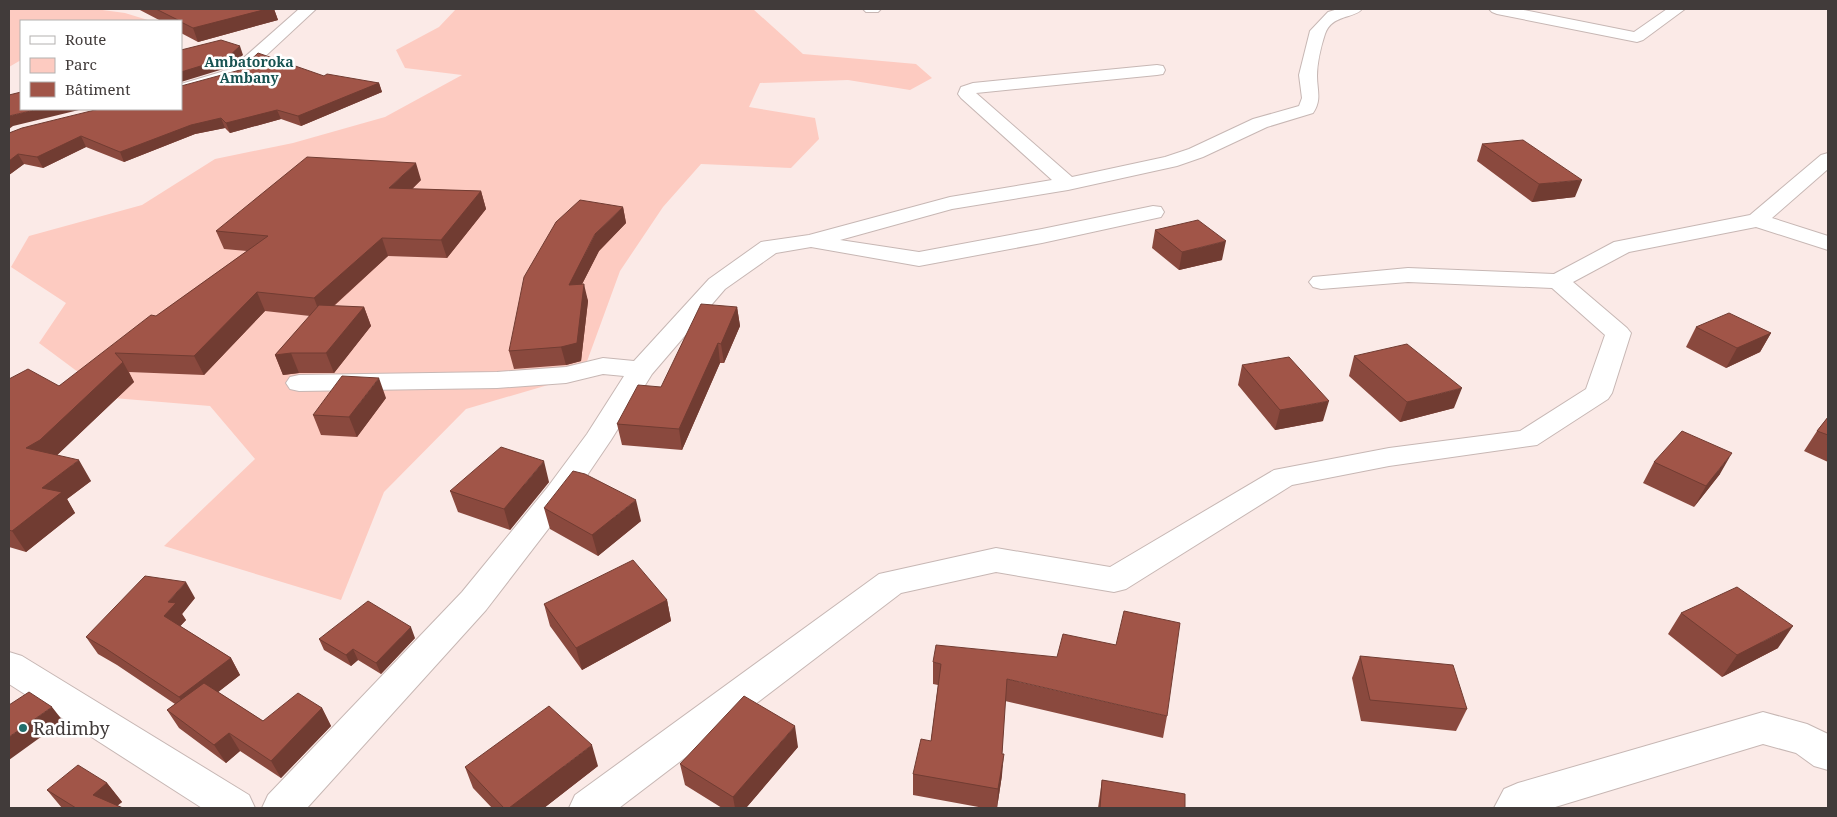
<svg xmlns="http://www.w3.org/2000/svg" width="1837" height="817" font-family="'Noto Serif',serif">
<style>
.green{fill:#fdcbc1}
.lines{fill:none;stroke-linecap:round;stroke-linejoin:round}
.minor-casing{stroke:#c7b7b4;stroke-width:2}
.minor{fill:#fff;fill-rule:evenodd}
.wall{fill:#8a493e}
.shaded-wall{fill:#713c32}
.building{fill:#a15548;stroke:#713c32}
.poi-dot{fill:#226e6c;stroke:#fff;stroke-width:2}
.labels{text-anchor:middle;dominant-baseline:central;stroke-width:5;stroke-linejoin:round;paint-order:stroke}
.far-neighbourhood-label{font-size:14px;font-weight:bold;fill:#175352;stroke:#fff}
.near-poi-label{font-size:18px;fill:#413b3a;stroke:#fff;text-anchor:start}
</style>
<rect width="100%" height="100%" fill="#fbeae7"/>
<!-- green -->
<path class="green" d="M9,9H95L125,13L151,21H21V60L9,67Z
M456,9H753L803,54L916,64L932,78L910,90L848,80L760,83L749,107L815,118L819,139L791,168L701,164L663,207L620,271L582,375L466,409L384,492L341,600L164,546L255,459L210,406L113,398L39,343L66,303L11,267L29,236L142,205L215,159L293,143L385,117L462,75L405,68L396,50L439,27Z"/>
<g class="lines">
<defs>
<path id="minor" d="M299,9H316L243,77L181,95V84L231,69Z
M863,9H881L878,12H866Z
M1338,9H1362C1354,19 1332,14 1325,34C1321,46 1317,64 1317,76C1317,90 1322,100 1313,113L1267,127L1203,157L1177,166L1068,190L952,209L840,240L919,252L1042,229L1153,206L1161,207L1164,212L1161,217L1042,243L919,266L811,247L776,253L725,289L652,374L611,440L569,502L486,610L307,808H262L268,795L462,592L547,488L587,434L624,376L603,374L566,383L497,388L299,391L290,389L286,383L290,377L299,375L497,372L566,367L603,358L634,361L709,279L761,242L809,235L950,197L1052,180L961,98L958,94L961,87L973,83L1157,65L1163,66L1165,70L1163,74L1157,75L976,93L1072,177L1165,157L1189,149L1253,119L1299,106L1302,98L1299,75L1310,31L1328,12Z
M1489,9H1519L1634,32L1667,9H1685L1643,40L1637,42L1497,14L1492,12Z
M1828,153V169L1772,218L1828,236V250L1756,227L1629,252L1573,282L1627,328L1631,333L1612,393L1608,399L1537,445L1389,466L1292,485L1126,589L1114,592L996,572L901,593L619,808H569L575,795L879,574L996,548L1110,567L1274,470L1389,448L1520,431L1586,389L1605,335L1552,288L1408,282L1321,289L1313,287L1309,282L1313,277L1408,268L1554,274L1614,242L1750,215L1821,155Z
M9,652L22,656L249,795L255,808H202L9,684Z
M1763,712L1807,724L1828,734V770L1814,766L1796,753L1763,744L1552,808H1494L1504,789L1518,783Z"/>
</defs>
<!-- minor casing -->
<use href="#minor" class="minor-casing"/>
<!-- minor -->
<use href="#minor" class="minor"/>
</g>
<!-- wall -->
<path class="wall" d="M138,9H274L278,20L198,42L181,33V21H161Z
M324,76L379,83L382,92L301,126L281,119L230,133L225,128L195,134L124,162L86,147L43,168L24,164L9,175V133Z
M1482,144L1575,197L1532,202L1477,161Z
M421,180L412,189L481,191L486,209L447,258L388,256L334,306L364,307L371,326L334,373H299L283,375L275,355L310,316L265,311L204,375L129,372L134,382L57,455L91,481L67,499L75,513L26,552L9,547V379L59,386L247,251L224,249L216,231Z
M623,207L626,223L599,251L582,284L588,301L581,361L566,365L514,369L509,351Z
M1155,230L1222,260L1179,270L1152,248Z
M737,307L740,326L724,363H720L682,450L622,445L617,424L661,387Z
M1696,327L1771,333L1760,352L1726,368L1686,347Z
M1354,356L1454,408L1400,422L1349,376Z
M1242,365L1323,421L1275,430L1238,385Z
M386,398L357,437L321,435L313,415Z
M1828,417V462L1804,451L1817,431Z
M1654,462L1720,474L1694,507L1643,483Z
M549,482L510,530L458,512L450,491Z
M544,508L641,521L598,556L550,529Z
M195,598L182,614L186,620L180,626L231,658L240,675L218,692L263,721L322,708L331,726L281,778L240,751L226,763L179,728L167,710L175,704L117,665L98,654L86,637Z
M667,600L671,621L582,670L550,626L544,604Z
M1681,613L1778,648L1722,677L1668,634Z
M415,638L381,674L358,660L351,666L324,650L319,639Z
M1360,656L1467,709L1456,731L1361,721L1352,678Z
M933,662L1167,716L1163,738L1005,701L1002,754V775L997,808H984L913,795V774L931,741L938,685L933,684Z
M798,747L746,808H722L685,785L680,764Z
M598,766L544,808H492L473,788L465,767Z
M1102,780L1185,808H1098Z
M107,783L122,802L117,806L123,808H62L47,790Z"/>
<!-- shaded-wall -->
<path class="shaded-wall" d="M259,9H274L278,20L198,42L193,28Z
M240,46L243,55L230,67L181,82V72Z
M379,83L382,92L301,126L298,116Z
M39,109H83L13,126L9,129V116Z
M277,110L281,119L230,133L226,123Z
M221,118L225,128L195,134L124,162L120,152L191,125Z
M81,136L86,147L43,168L37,157Z
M18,154L24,164L9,175V161Z
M416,163L421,180L395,206L389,188Z
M1582,180L1575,197L1532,202L1539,184Z
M481,191L486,209L447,258L441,240Z
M623,207L626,223L599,251L573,302L569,285L595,234Z
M382,238L388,256L321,317L314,298Z
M1226,241L1222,260L1179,270L1182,252Z
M584,284L588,301L581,361L566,365L561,347Z
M257,292L265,311L204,375L194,356Z
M364,307L371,326L334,373L326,353Z
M737,307L740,326L724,363L721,344Z
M1771,333L1760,352L1726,368L1737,348Z
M718,343L720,363L682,450L679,429Z
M291,353L299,373L283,375L275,355Z
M123,362L134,382L52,460L26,448Z
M379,378L386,398L357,437L349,417Z
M1462,388L1454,408L1400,422L1407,402Z
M1329,401L1323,421L1275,430L1280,410Z
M1732,453L1720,474L1694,507L1706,486Z
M79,460L91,481L67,499L75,513L26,552L12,531L42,488Z
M544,461L549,482L510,530L504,509Z
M636,500L641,521L598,556L592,535Z
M186,582L195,598L182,614L186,620L174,633L164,616L168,602Z
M667,600L671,621L582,670L576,648Z
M1793,626L1778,648L1722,677L1737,655Z
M411,627L415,638L381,674L376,663Z
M353,649L358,660L351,666L346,655Z
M231,658L240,675L190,714L179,697Z
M52,707L63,721L9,760V737Z
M322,708L331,726L281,778L271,761Z
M795,726L798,747L746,808H735L733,797Z
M229,733L240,751L226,763L214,745Z
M592,745L598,766L544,808H509Z
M1004,754L1002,775L997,808L998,789Z
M107,783L122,802L114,808L93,795Z"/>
<!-- building -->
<path class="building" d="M156,9H267L193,28L181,22V21H180Z
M221,40L240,46L227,58L181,72V50Z
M258,53L324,76L327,74L379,83L298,116L277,110L226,123L221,118L191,125L120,152L81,136L37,157L18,154L9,161V133L22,128L99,109H181V86L240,70Z
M21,92V109H39L9,116V95Z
M1523,140L1582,180L1539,184L1482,144Z
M307,157L416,163L389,188L481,191L441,240L382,238L314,298L257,292L194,356L115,353L123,362L40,440L26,448L79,460L42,488L62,492L12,531L9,530V379L28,369L59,386L151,315L156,316L268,236L216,231Z
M580,200L623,207L595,234L569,285L584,284L577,343L561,347L509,351L524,277L556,222Z
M1198,220L1226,241L1182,252L1155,230Z
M701,304L737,307L721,344L718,343L679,429L617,424L638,385L661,387Z
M319,305L364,307L326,353H291L275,355Z
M1729,313L1771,333L1737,348L1696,327Z
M1407,344L1462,388L1407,402L1354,356Z
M1289,357L1329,401L1280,410L1242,365Z
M342,376L379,378L349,417L313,415Z
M1828,417V435L1817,431Z
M1682,431L1732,453L1706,486L1654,462Z
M501,447L544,461L504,509L450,491Z
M573,471L585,474L636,500L592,535L544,508Z
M633,560L667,600L576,648L544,604Z
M145,576L186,582L168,602L176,603L164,616L231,658L179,697L105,648L86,637Z
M1737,587L1793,626L1737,655L1681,613Z
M368,601L411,627L376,663L353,649L346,655L319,639Z
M1124,611L1180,623L1167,716L1007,679L1002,754H1004L998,789L913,774L921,739L931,741L941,664L933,662L936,645L1057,657L1063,634L1116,645Z
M1360,656L1453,665L1467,709L1370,700Z
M204,683L263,721L298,693L322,708L271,761L229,733L214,745L167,710Z
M29,692L52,707L9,737V705Z
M744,696L795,726L733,797L680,764Z
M549,706L592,745L509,808H504L465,767Z
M78,765L107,783L93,795L123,808H76L47,790Z
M1102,780L1185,794V808H1100Z"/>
<!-- markers -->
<circle class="poi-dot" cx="23" cy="728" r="5"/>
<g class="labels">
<!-- far-neighbourhood labels -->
<g class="far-neighbourhood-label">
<text x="249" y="61">Ambatoroka<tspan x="249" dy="16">Ambany</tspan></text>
</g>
<!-- near-poi labels -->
<g class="near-poi-label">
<text x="33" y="728">Radimby</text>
</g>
</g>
<!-- border -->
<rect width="1837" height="817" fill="none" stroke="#413b3a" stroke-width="20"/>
<!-- legend -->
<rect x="20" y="20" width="162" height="90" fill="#ffffff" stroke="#b3b1b0"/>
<rect x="30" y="36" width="25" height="8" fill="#ffffff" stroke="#b3b1b0"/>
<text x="65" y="45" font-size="15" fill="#413b3a">Route</text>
<rect x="30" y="58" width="25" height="15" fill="#fdcbc1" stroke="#b3b1b0"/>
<text x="65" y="70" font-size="15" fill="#413b3a">Parc</text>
<rect x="30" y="82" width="25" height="15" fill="#a15548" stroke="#b3b1b0"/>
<text x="65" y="95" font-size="15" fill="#413b3a">Bâtiment</text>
</svg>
